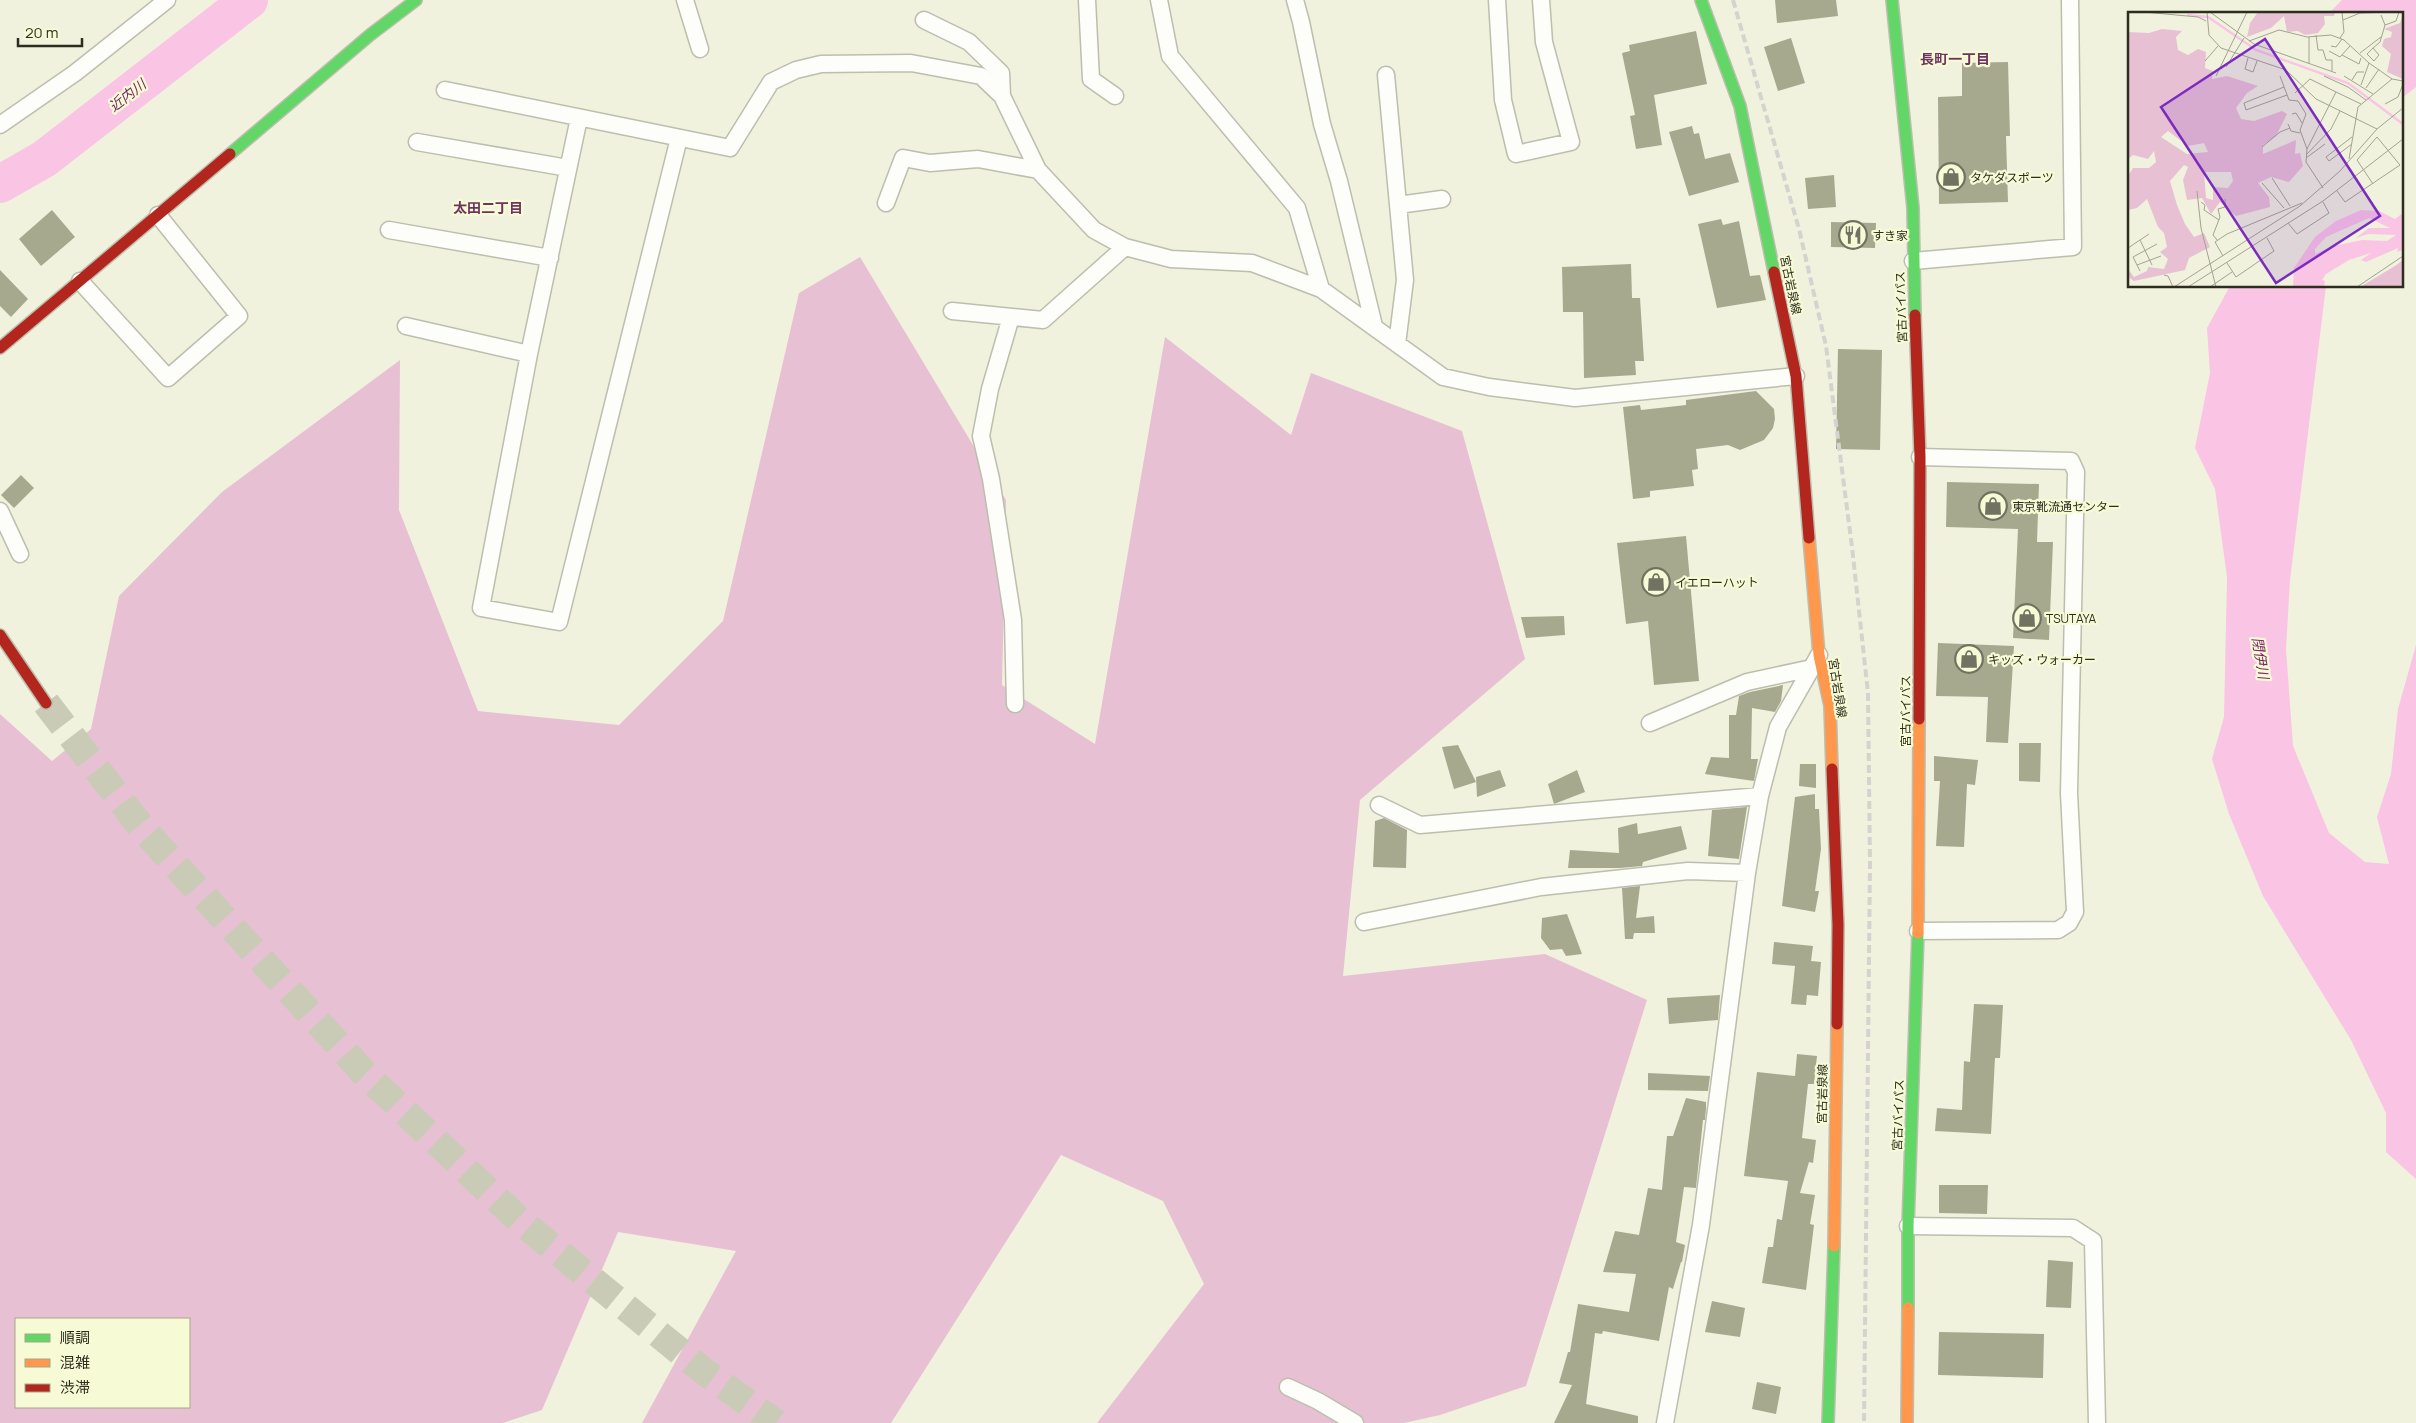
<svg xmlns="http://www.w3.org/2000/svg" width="2416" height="1423" font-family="Manrope,'Noto Sans JP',sans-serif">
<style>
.forest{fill:#e8c0d4;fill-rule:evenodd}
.water{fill:#fac4e5}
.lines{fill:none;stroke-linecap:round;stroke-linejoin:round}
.river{stroke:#fac4e5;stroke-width:38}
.building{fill:#a7a98e}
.highway-tunnel{stroke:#c9cbb7;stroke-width:28;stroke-dasharray:28 14;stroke-linecap:butt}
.street-casing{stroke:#bcbeae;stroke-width:19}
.fast-casing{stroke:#bcbeae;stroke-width:14}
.slow-casing{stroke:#bcbeae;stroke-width:14}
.jam-casing{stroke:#bcbeae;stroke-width:14}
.street{stroke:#fdfdfa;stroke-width:16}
.fast{stroke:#63d668;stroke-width:11}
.slow{stroke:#ff974d;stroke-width:11}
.jam{stroke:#b3261e;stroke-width:11}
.rail{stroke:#d3d4ce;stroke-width:4;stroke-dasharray:8 4;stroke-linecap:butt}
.labels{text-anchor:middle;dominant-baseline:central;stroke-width:4.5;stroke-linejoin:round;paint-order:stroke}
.poi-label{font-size:12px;fill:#2c2d1f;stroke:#f6fad5;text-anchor:start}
.street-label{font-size:12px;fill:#2c2d1f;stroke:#f6fad5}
.neighbourhood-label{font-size:14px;font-weight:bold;fill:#6e345f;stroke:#f6fad5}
.water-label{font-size:14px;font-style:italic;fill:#792366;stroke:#f6fad5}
.inset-river{fill:none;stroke:#fac4e5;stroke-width:2.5}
.inset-road{fill:none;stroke:#a2a391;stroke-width:1}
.view{fill:#7b2cbf;fill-opacity:0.15;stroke:#7b2cbf;stroke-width:2.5}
.inset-edge{fill:none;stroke:#2c2d1f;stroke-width:2.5}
</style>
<rect width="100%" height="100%" fill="#f0f2dd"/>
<!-- forest -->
<path class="forest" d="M860,257L1006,500L1002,685L1095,744L1165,337L1291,435L1311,373L1462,431L1525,659L1360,800L1343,976L1545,954L1647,1000L1526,1386L1440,1415L1404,1423H1097L1204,1284L1163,1201L1061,1155L891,1423H642L736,1251L618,1232L542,1410L503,1423H0V714L52,761L91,729L119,596L222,492L400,360L399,510L478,711L619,725L723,621L799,293ZM16,1319H189V1407H16Z"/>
<!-- water -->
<path class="water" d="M2342,0H2416V87L2402,98V14H2328Z
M2230,286H2326L2290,580L2286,649L2293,746L2329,833L2365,862L2389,864L2377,817L2391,774L2398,709L2416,645V1179L2386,1152V1113L2351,1040L2263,896L2229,814L2212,759L2224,717L2227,577L2215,489L2195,448L2210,373L2207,328Z"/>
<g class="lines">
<!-- river -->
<path class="river" d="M0,184L44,159L249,0"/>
</g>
<!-- building -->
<path class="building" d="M1775,0H1836L1838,16L1777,23Z
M1696,31L1707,84L1654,95L1662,145L1636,149L1630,116L1635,115L1622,53L1630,51L1629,45Z
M1791,38L1805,83L1778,91L1764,47Z
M2008,62L2010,136H2006L2008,202L1939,204L1938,97L1962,96V63Z
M1692,126L1694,134L1699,133L1705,159L1730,153L1739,182L1689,196L1669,132Z
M1834,175L1836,207L1808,209L1805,178Z
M52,210L75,237L41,266L19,239Z
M1721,219L1723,225L1739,221L1750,276L1760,275L1766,300L1717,308L1698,224Z
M1831,222L1876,223L1875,248L1831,247Z
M1631,264L1632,298H1640L1644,361H1635L1636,375L1584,378L1583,312H1563L1562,267Z
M0,270L28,299L11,317L0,306Z
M1838,349L1882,350L1880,450L1836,449Z
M1756,391L1774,409L1775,419L1773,428L1764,440L1740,450L1728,445L1696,449L1698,469L1692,470L1694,486L1650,491V497L1633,499L1623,407L1640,405L1641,410L1686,405V400Z
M21,475L34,488L14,508L1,495Z
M1947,482L2039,484L2037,542H2053L2049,640L2013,638L2018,529L1946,527Z
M1686,536L1699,681L1654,685L1648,621L1626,624L1617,543Z
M1564,616L1565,635L1526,638L1521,617Z
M1938,643L2014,646L2008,743L1986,742L1988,697L1936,696Z
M1783,685L1781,701L1775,712L1752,708L1751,759H1758L1754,781L1705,774L1711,757L1729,758V715H1736L1739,696L1750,692Z
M2019,743H2041L2040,782L2019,781Z
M1458,745L1476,782L1454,789L1442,747Z
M1934,756L1978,760L1975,785L1967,784L1964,847L1936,846L1940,781H1934Z
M1800,764H1816V788L1799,786Z
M1500,770L1506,786L1477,797L1476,777Z
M1577,770L1585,792L1554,804L1548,784Z
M1815,794V809H1819L1821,849L1815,891H1819L1815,912L1782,906L1795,797Z
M1747,807L1739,859L1708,856L1712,810Z
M1384,818L1407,830L1406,868L1373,867L1375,821Z
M1637,823L1638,834L1681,826L1687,849L1643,862L1642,866L1620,868H1568L1570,850L1619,853L1618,828Z
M1640,886L1636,918L1654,916L1655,933H1634L1633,939H1625L1622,888Z
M1567,914L1582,954L1566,956L1562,949L1550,950L1541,938L1542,918Z
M1774,942L1813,946L1811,961L1821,962L1818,996L1807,995L1806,1005L1791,1004L1795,966L1772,964Z
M1720,995L1718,1020L1669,1024L1667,998Z
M1974,1004L2003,1005L2000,1058H1995L1991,1134L1935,1131L1937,1108L1962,1110L1964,1061L1970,1062Z
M1797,1054L1817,1056L1814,1084H1808L1802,1138L1816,1140L1813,1163L1809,1162L1800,1193L1815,1195L1810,1224L1814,1225L1806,1290L1762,1283L1768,1247H1773L1777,1219L1782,1220L1788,1181L1744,1176L1757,1072L1795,1076Z
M1648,1073L1710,1076L1708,1091L1648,1090Z
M1686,1098L1706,1102V1109L1705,1120H1703L1696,1188L1684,1187L1676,1242L1685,1245L1682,1262H1681L1673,1289L1669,1287L1659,1341L1603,1331L1602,1334L1595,1333L1586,1404L1638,1416V1423H1554L1572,1385L1559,1383L1568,1352H1570L1578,1304L1629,1312L1636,1274L1603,1272L1615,1231L1639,1235L1648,1188L1662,1190L1667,1136H1673Z
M1939,1185H1988L1987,1214L1939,1213Z
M2048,1260L2073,1262L2071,1308L2046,1307Z
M1712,1301L1745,1308L1740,1337L1705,1332Z
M1939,1332L2044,1334L2043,1378L1938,1375Z
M1757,1382L1781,1387L1776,1414L1752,1409Z"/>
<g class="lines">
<!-- highway-tunnel -->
<path class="highway-tunnel" d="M46,703L142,828L363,1072L519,1220L705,1372L776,1423"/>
<defs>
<path id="street" d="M685,0L700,49
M1087,0L1091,79L1115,96
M1159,0L1170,56L1297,208L1321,289
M1295,0L1301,22L1322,124L1339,181L1374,326
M1497,0L1503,100L1516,154L1571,142L1544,42L1541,0
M924,20L969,42L1001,73L1002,96
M1386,75L1405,280L1397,344
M445,90L730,148L771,82L796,70L821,64L911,63L981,76L1002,96L1038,170L1094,230L1125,247L1171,259L1252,263L1321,289L1443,377L1489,387L1575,398L1796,376
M579,118L529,354L481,608L559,622L679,138
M0,125L75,73L167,0
M417,142L568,168
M886,203L903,158L930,163L978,159L1038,170
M1398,205L1442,199
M389,230L550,258
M1913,261L2073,247L2070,0
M80,281L168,378L239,316L158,215
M952,311L1043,320L1125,247
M1011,317L990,389L981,436L991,479L1013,620L1015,704
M406,326L529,354
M0,511L20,554
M1650,723L1747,682L1812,668
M1379,805L1420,825L1760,796
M1364,922L1541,887L1688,871L1747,873
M1918,931L2058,930L2069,923L2075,912L2069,793L2076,472L2071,461L1920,457
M1908,1226L2073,1228L2093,1241L2097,1423
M1288,1387L1318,1401L1355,1423
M1665,1423L1701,1225L1747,873L1760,796L1778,727L1819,655"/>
<path id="fast" d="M1701,0L1740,106L1774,272
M1892,0L1913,208L1915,315
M230,154L370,35L416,0
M1908,1308V1226L1918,933
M1828,1423L1834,1246"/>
<path id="slow" d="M1809,538L1819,655L1830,706L1832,769
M1918,933L1919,719
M1834,1246L1837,1024
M1907,1423L1908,1308"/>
<path id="jam" d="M1774,272L1796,376L1809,538
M1915,315L1920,457L1919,719
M0,348L230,154
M0,635L46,703
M1832,769L1838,925L1837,1024"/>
</defs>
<!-- street casing -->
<use href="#street" class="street-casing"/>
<!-- fast casing -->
<use href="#fast" class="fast-casing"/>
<!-- slow casing -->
<use href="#slow" class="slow-casing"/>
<!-- jam casing -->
<use href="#jam" class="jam-casing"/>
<!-- street -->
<use href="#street" class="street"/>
<!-- fast -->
<use href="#fast" class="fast"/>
<!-- slow -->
<use href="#slow" class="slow"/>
<!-- jam -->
<use href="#jam" class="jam"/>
<!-- rail -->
<path class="rail" d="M1733,0L1799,229L1826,346L1852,547L1868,693L1870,864L1864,1423"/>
</g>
<!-- icons -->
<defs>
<symbol id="shop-ring" viewBox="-11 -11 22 22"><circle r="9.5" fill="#f6fad5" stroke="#717262" stroke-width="1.5"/><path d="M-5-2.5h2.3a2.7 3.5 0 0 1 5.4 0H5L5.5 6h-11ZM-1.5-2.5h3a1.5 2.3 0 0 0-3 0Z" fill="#717262"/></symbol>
<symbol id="restaurant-ring" viewBox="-11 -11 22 22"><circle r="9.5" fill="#f6fad5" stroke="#717262" stroke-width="1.5"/><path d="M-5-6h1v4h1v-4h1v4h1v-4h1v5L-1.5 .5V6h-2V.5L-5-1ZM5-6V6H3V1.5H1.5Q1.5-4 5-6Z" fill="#717262"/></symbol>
</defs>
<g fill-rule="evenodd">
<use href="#shop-ring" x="1935" y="161" width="32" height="32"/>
<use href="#restaurant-ring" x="1837" y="219" width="32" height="32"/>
<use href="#shop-ring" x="1977" y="490" width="32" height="32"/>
<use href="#shop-ring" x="1640" y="566" width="32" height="32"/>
<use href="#shop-ring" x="2011" y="602" width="32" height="32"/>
<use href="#shop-ring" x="1953" y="643" width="32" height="32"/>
</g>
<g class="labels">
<!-- poi labels -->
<g class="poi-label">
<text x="1970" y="177">タケダスポーツ</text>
<text x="1872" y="235">すき家</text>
<text x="2012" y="506">東京靴流通センター</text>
<text x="1675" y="582">イエローハット</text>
<text x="2046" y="618">TSUTAYA</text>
<text x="1988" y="659">キッズ・ウォーカー</text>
</g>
<!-- street labels -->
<g class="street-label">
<text transform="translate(1791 285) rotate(78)">宮古岩泉線</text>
<text transform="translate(1901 307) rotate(-92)">宮古バイパス</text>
<text transform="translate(1838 688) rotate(81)">宮古岩泉線</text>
<text transform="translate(1905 711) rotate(-90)">宮古バイパス</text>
<text transform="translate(1822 1094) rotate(-89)">宮古岩泉線</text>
<text transform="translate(1898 1115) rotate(-88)">宮古バイパス</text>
</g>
<!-- neighbourhood labels -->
<g class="neighbourhood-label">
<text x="1955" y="58">長町一丁目</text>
<text x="488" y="207">太田二丁目</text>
</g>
<!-- water labels -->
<g class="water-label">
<text transform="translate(127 95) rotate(-38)">近内川</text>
<text transform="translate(2261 658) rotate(81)">閉伊川</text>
</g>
</g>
<!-- overview -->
<g transform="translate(2128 12)">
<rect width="275" height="275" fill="#f0f2dd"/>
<path d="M130,0H207L206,4H196L197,12L190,21L177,23L170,19L159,20L156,4L143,16L119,25L122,11ZM275,3V67L259,60L263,42L254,34L256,27L263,25L264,20L256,17L272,11ZM34,17L54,19L48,25L50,38L60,43L70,37L78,40L77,56L85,59L84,67L99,64L130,74L119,81L108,96L113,107L126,109L154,99L159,102L148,124L135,133V142L168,128L167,142L172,141L175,154L161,170L143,165L130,171L141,185L142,195L108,204L92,190L83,202L74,186L59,188L55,168L60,155L56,153L42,169L49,193L57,212L66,225L76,221L82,235L61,246L57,258L6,269L0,265V257L6,265L19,259L20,255L36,257L40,247L32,240L39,235L36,221L30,215L19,187L9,196L0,198V164L5,156H21L28,150L26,139L20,147L5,143L0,147V20L21,21ZM40,119L60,134L76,131L80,140L59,142L33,125ZM76,160H103L105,169L100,176L85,175V188L78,186ZM275,248V275H232L267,254Z" fill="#e8c0d4" fill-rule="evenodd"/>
<path d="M233,198L251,199L267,207L275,201V238L269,240L270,236L238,250L233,248L243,241L221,248L198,262L194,268L197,269L196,275H165L166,256L187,225L208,209ZM241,206L262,216H241L228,226L240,222L268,223L259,229L234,228L206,234L187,242V237L198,225Z" fill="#fac4e5" fill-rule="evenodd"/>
<path class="inset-river" d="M59,3L80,5L128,38L220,71L275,112"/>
<path class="inset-road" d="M16,0L70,5L78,9M79,0L81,23L93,36L158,58L188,87L249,117M82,0L126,32L208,61M253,3L257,13L268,9L271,0M215,8L232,1L262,0M188,23L190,38H195L198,48H204V59M181,25V52M212,26L216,20L214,0M121,29L151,18L179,25L203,23L216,28L241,51M203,34L208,35L214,27M245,36L251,43L246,49L239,42L245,36L252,30L257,13M201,39L212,45L222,34M232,41L253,25M214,43L231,52L233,46M120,46L117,57L125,60L129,49M77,49L90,34M98,55L116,26M88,64L119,0M152,64L161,88L170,89L178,102L172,118L179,137L178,150L195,176M196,64L220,75L238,88M216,64L245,82M224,68L229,60H236M233,73L241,51L264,67L275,69M156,75L116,91L118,98L159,83M238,76L251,57M208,80L233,92M167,81L182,67L208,80L179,137M257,92L270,85L275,72M164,102L168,101L174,111M160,112L163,119L172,121M224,125L198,145L201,149L224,132M134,135L152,120L162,116M179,142L203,117L212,99M178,146L197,132M221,147L230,95L264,67M144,166L162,194M134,171L156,196M69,179L73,216L88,275M209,179L217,190L272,153L249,125L229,148L245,172M73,190L77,193L76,198L91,208M160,211L169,222L201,201L195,190M12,228L24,253M89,228L85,223L92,205L90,197L97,195V187M0,236L21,222M95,244L87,230L99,222L174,191M99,251L108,265L146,239L139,226M9,253L33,244M12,259L5,245L29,232M36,263L40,264L45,275M46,275L172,194L212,159L249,117L275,96M60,275L195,189L275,127M82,275L104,260M229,275L275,244"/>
<path class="view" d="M137,27L252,204L148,271L33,95Z"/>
<rect width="275" height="275" class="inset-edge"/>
</g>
<!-- legend -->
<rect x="15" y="1318" width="175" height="90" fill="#f6fad5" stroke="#a5a88c"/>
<rect x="25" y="1334" width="25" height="8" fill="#63d668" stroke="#a5a88c"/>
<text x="60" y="1343" font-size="15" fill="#2c2d1f">順調</text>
<rect x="25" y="1359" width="25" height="8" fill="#ff974d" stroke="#a5a88c"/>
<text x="60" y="1368" font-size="15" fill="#2c2d1f">混雑</text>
<rect x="25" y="1384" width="25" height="8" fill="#b3261e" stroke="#a5a88c"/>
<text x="60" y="1393" font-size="15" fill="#2c2d1f">渋滞</text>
<!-- scale -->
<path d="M18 38v8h64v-8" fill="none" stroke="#2c2d1f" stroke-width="2.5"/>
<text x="25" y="38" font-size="15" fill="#2c2d1f" stroke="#f6fad5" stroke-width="4" paint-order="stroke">20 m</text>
</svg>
